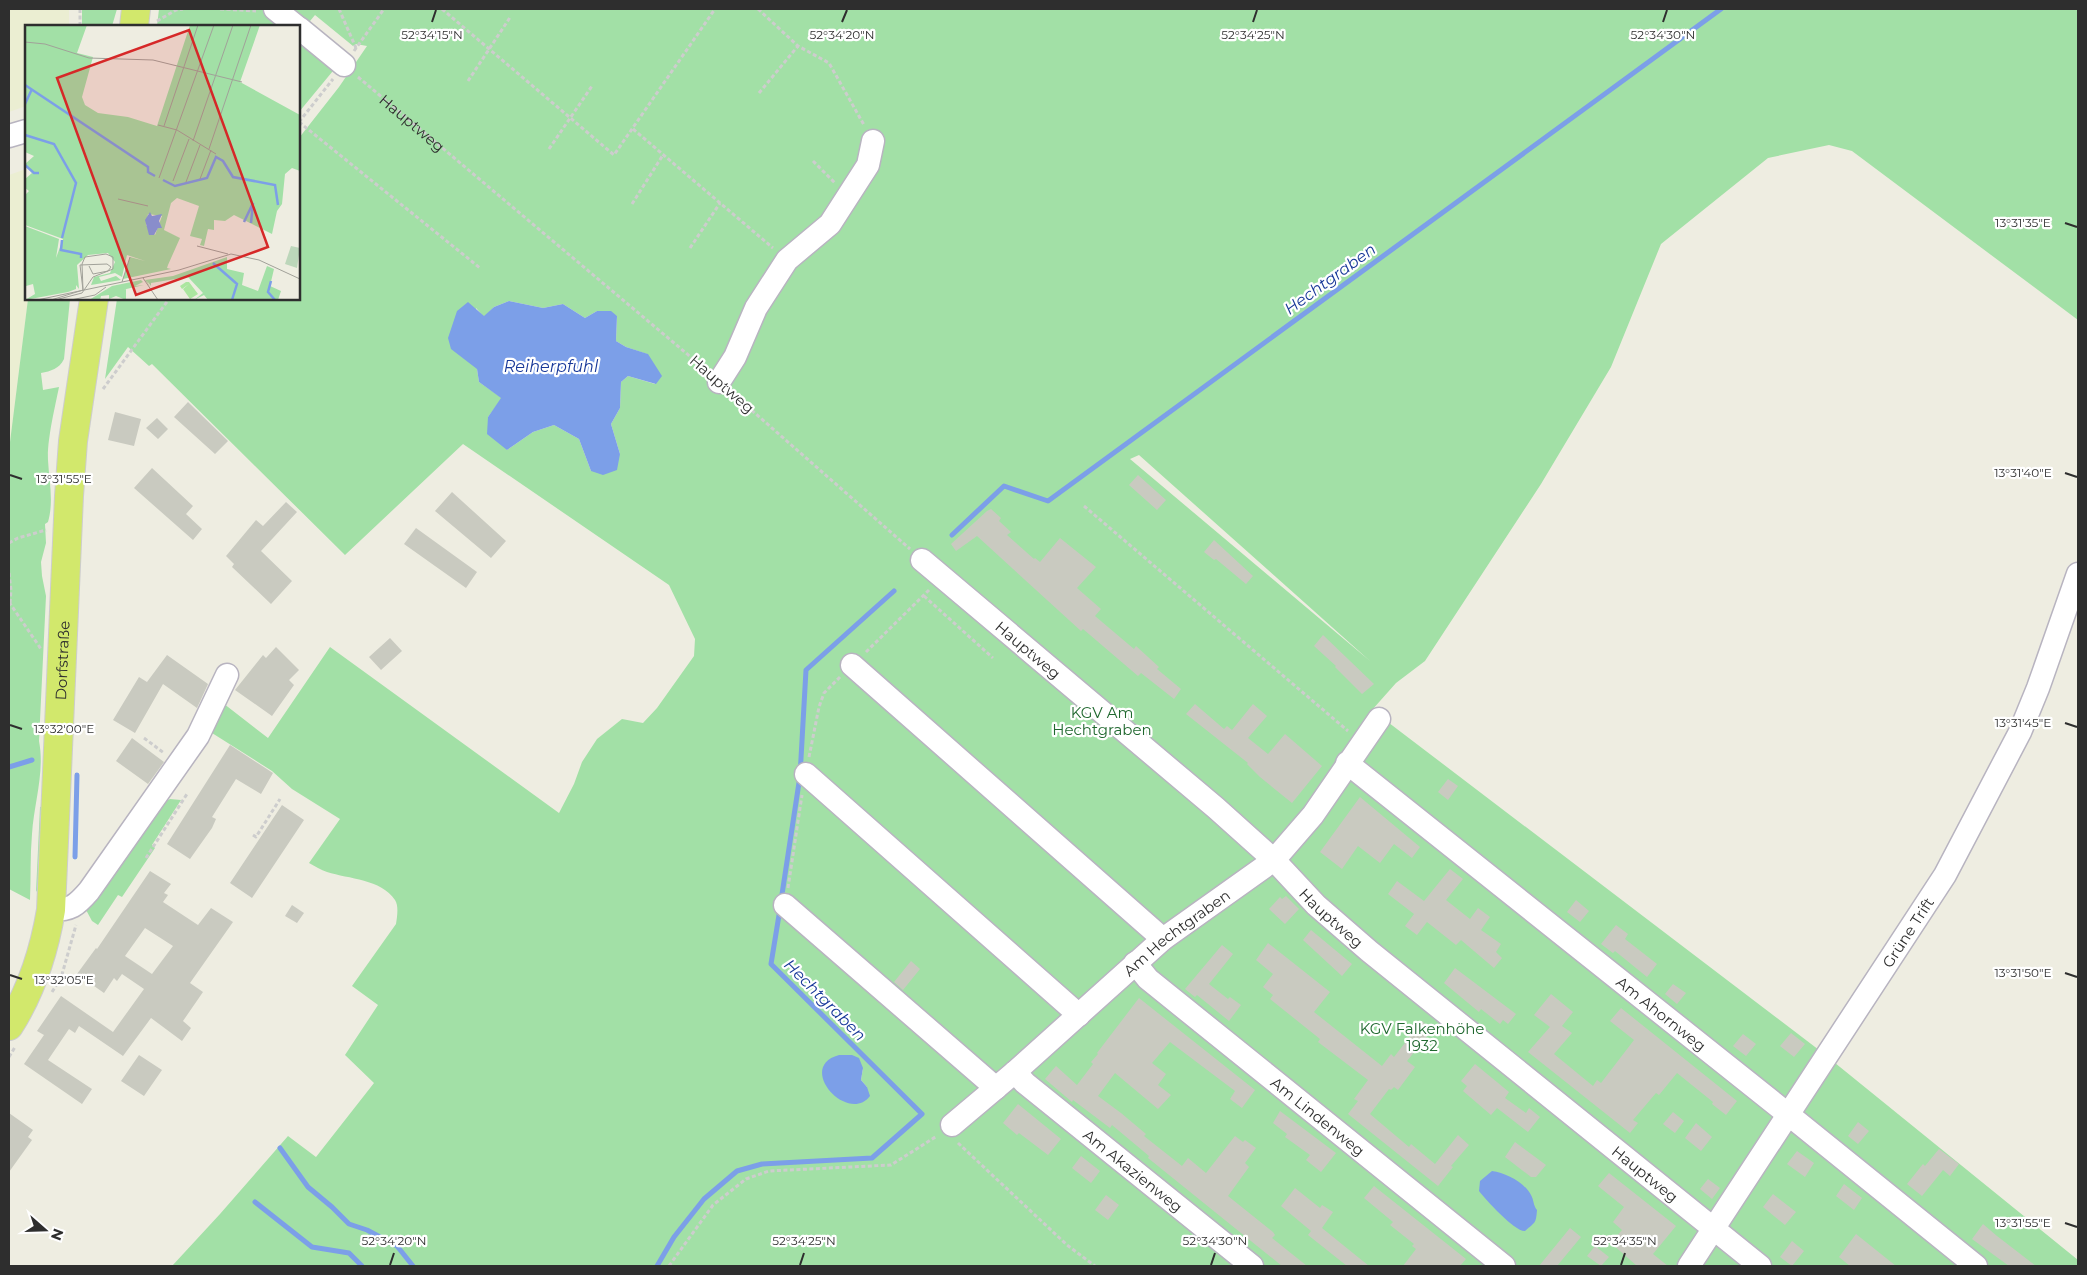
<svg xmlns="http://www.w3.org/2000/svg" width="2087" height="1275" font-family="Montserrat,sans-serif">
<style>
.education{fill:#ebeed2}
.green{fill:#a2e0a6;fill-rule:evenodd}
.water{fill:#7c9fe8}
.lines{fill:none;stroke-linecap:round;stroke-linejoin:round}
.stream{stroke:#7c9fe8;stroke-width:5}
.building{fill:#c9cac0;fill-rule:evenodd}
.minor-casing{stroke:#b8b4c0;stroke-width:25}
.major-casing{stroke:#cdcdcd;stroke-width:30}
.path{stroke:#cdcdcd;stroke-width:3;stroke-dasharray:4 2.5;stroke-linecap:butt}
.minor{stroke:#fff;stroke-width:22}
.major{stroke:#d2e86c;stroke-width:28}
.ticks{fill:none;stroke:#2e2e2e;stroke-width:2}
.labels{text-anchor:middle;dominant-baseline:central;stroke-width:4.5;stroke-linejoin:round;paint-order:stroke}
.street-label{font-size:15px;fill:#2e2e2e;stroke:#fff}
.park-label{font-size:15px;fill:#20682f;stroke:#fff}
.water-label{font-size:16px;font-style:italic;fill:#173798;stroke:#fff}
.inset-river{fill:none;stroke:#7c9fe8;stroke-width:2.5}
.inset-road{fill:none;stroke:#a1a199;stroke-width:1}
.view{fill:#d62828;fill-opacity:0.15;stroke:#d62828;stroke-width:2.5}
.inset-edge{fill:none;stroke:#2e2e2e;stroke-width:2.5}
.ticks-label{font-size:12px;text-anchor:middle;fill:#2e2e2e;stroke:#fff;stroke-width:4.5;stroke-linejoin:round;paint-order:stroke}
</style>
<rect width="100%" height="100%" fill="#eeede1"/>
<!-- education -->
<path class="education" d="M9,9H69V26H26V106L9,112Z
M26,169V299H28L9,450V175Z"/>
<!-- green -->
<path class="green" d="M82,9H117L112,26H82Z
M159,9H266L287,26H157Z
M284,9H2078V320L1852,151L1829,145L1768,158L1661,244L1611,367L1541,484L1425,661L1396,683L1372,710L1819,1050L2078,1260V1266H172L220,1214L288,1136L316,1157L374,1083L345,1055L378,1005L352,986L396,924C397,917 399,906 395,900C381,879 349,879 327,872C321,870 315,866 309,863L340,819L292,789L272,771L212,733L219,700L268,738L330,647L559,813L574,784L582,762L597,739L622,719L643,723L657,708L694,656L695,639L669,585L463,444L345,555L152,364L149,366L128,347L105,379L117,299H299V138L339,87L367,46L356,44L353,46L315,15L305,27ZM509,301L543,308L563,304L585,318L597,311L617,316L616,341L626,347L647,354L655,384L628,376L621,382L620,408L611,424L620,454L591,471L579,439L554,425L533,432L507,450L488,417L502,398L479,382L477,369L476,308L484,317L494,307ZM1139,455L1370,661L1130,459ZM863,1068L861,1080L867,1087L847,1102Z
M299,36L337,66L299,112Z
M28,299H70L64,359C59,369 51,371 41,373L43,390L59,387C55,407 47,440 48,460C49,481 54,501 48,522L45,524L46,543L41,562L42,576L46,596L39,741C45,772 34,803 32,834C30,856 31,878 30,900L9,889V450Z
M170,799L181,800L152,845L155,848L122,897L118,895L98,925L92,921L85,908L164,802Z
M44,806L39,887L36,892L40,807Z"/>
<!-- water -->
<path class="water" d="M509,301L543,308L563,304L585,318L597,311H611L617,316L616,341L626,347L648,354L662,376L656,384L628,376L621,382L620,408L611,424L620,454L617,470L603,475L591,471L579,439L554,425L533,432L507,450L487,434L488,417L501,398L479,382L477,369L451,349L448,338L457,311L468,302L484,316L494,307Z
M839,1055H852L859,1058L863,1068L861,1080L867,1087L870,1096C848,1125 795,1067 839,1055Z
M1492,1171C1506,1173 1524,1182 1531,1195C1534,1200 1533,1205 1537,1210C1536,1224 1535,1222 1525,1231C1515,1232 1486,1200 1479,1191L1480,1181Z"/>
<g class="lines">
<!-- stream -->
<path class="stream" d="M952,535L1004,486L1048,501L1721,9
M9,767L32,760
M75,857L77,775
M781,901L800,776L806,670L894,591
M280,1148L308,1187L332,1207L349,1224L367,1230L397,1246L413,1266
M255,1202L312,1247L349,1253L362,1266
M657,1266L674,1237L704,1199L737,1171L762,1164L872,1158L922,1114L771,964L780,909"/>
</g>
<!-- building -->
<path class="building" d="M188,402L228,441L215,454L174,417Z
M115,412L141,419L134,446L108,440Z
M157,418L168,429L158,439L146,428Z
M152,468L193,506L186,514L202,529L193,540L134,488Z
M1138,475L1166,500L1157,510L1129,485Z
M452,492L506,541L491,558L435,511Z
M286,502L297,512L261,551L292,581L271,604L232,567L234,564L226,556L256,520L263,526Z
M991,509L1001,518L999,521L1011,532L1007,535L1034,559L1035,558L1040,562L1060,538L1096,567L1077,588L1101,609L1095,616L1134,649L1136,646L1159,667L1157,669L1181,689L1174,699L1141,673L1138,676L1083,629L1081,631L977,536L956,551L951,544L987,511Z
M416,528L477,572L466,588L404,544Z
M1214,540L1253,576L1246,584L1216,559L1214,560L1204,552Z
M1323,635L1374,684L1362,694L1335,667L1336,666L1314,646Z
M390,638L402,651L381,670L369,657Z
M276,647L299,670L289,680L294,685L272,716L235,690L263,655L266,658Z
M167,655L208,684L197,708L163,684L135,733L113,720L139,677L147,682Z
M1195,704L1224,729L1227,726L1232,730L1253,704L1267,716L1248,738L1268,754L1285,734L1322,766L1292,803L1260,777L1247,764L1248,763L1186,714Z
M132,738L164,762L148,784L116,761Z
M230,745L273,773L261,794L236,779L212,817L216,819L212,828L190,859L167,844Z
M1448,779L1458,786L1448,800L1438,792Z
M1360,797L1420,847L1412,858L1394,844L1380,863L1358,846L1342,869L1320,852Z
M282,805L304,820L252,898L230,883Z
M1450,869L1463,879L1446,900L1470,919L1478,908L1490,917L1481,930L1501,944L1496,952L1502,958L1494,968L1461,940L1456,945L1427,922L1417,935L1405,926L1414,914L1388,894L1397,881L1424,901Z
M150,871L171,884L164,893L168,895L163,902L198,925L211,908L233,922L190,983L203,992L183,1021L191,1028L182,1041L151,1018L123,1056L79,1026L75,1033L69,1029L48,1060L92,1089L82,1104L24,1064L44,1035L37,1031L61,996L113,1032L144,989L122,974L117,981L114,978L104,993L77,974L96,948L97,949ZM145,928L173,946L152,974L125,956Z
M1286,896L1299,909L1285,924L1269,909L1280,897L1282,899Z
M1576,900L1589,911L1580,922L1567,912Z
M292,905L304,913L297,923L285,916Z
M1616,925L1628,934L1625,939L1657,964L1647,977L1615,951L1613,953L1601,944Z
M1311,930L1352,964L1342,976L1303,940Z
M1268,943L1330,992L1314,1012L1382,1066L1391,1054L1394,1057L1422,1021L1432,1030L1407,1061L1415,1067L1398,1090L1394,1087L1391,1090L1389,1089L1370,1114L1409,1147L1411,1144L1435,1164L1458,1135L1469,1145L1451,1166L1453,1167L1438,1186L1348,1114L1358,1101L1354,1099L1368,1080L1318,1042L1320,1039L1270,999L1273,995L1263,987L1273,974L1256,960Z
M1222,945L1233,954L1209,984L1228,999L1230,997L1241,1005L1229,1021L1197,995L1195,997L1185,989Z
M911,961L920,969L903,990L894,982Z
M1455,968L1516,1014L1508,1024L1503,1020L1500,1024L1481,1009L1479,1012L1444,983Z
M1673,984L1686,993L1677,1004L1665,994Z
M1551,994L1573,1012L1562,1026L1572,1033L1554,1054L1593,1086L1597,1080L1601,1083L1634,1040L1610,1021L1621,1008L1737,1101L1726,1115L1712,1104L1713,1102L1677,1073L1659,1095L1656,1093L1633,1120L1638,1123L1630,1133L1528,1052L1550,1027L1534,1015Z
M1139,998L1255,1090L1242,1108L1230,1099L1235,1091L1170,1042L1152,1063L1166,1074L1158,1085L1171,1095L1158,1109L1115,1073L1098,1096L1121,1113L1146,1134L1144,1136L1182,1166L1188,1158L1206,1173L1235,1136L1243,1142L1245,1140L1256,1148L1245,1163L1249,1167L1228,1196L1273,1232L1275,1235L1272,1238L1307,1266H1282L1148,1158L1149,1156L1112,1125L1110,1128L1073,1100L1072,1102L1045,1079L1056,1066L1077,1085L1093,1064L1091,1062L1098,1054L1097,1053Z
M1791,1033L1805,1044L1794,1057L1780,1046Z
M1743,1034L1756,1044L1746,1056L1733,1046Z
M139,1055L162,1070L144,1096L121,1081Z
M1475,1064L1509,1092L1505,1098L1526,1113L1529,1108L1540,1117L1528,1132L1497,1108L1491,1115L1463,1091L1467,1086L1461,1081Z
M1018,1104L1061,1139L1048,1155L1019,1133L1017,1135L1003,1123Z
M1280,1111L1336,1153L1321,1172L1306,1160L1310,1155L1285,1137L1287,1134L1273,1123Z
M1673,1112L1684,1121L1675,1133L1663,1124Z
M9,1113L33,1130L28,1137L32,1140L9,1172Z
M1858,1122L1869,1131L1858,1144L1848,1136Z
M1696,1123L1712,1137L1701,1151L1685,1138Z
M1515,1142L1546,1165L1536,1177H1531L1505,1157Z
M1939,1149L1959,1164L1950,1176L1943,1170L1922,1196L1907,1184L1923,1164L1925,1166Z
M1797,1151L1814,1163L1805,1177L1787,1164Z
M1081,1156L1100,1171L1091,1183L1072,1168Z
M1609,1173L1676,1226L1653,1254L1668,1266H1637L1611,1243L1622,1230L1613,1222L1624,1207L1598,1186Z
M1708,1179L1720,1188L1712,1199L1700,1189Z
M1844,1184L1862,1198L1854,1210L1836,1196Z
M1374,1186L1466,1259L1460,1266H1403L1416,1249L1412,1246L1414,1244L1390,1225L1393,1222L1364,1198Z
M1295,1188L1320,1208L1322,1205L1333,1212L1322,1228L1369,1266H1347L1308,1235L1311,1231L1281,1206Z
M1773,1194L1796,1212L1785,1225L1763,1207Z
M1106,1195L1119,1205L1108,1220L1095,1210Z
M1983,1224L1997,1236L2036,1266H2009L1972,1239Z
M1570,1228L1581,1237L1557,1266H1539Z
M1856,1234L1896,1266H1850L1839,1257Z
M1792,1241L1804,1251L1792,1266L1780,1257Z
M1595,1246L1609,1257L1601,1266L1587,1256Z"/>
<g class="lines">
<defs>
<g id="minor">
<path d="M275,9L296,26"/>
<path d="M299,28L344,65"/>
<path d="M9,136L26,131"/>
<path d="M719,382L735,357L756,308L787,260L830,224L868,165L873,141"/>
<path id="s2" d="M922,560L1216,808L1274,860L1316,905L1369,951L1760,1266"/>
<path d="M852,665L1163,939"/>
<path id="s3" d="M1347,763L1789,1115L1976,1266"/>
<path d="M806,774L1079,1015"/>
<path d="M785,905L996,1088"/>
<path d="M51,910C71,910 76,906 89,891L198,736L227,675"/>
<path id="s4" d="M1135,963L1148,979L1504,1266"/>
<path id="s5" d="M1015,1072L1025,1083L1252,1266"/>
<path id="s6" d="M952,1125L1015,1072L1163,939L1274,860L1313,815L1379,719"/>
<path id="s7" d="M1689,1266L1945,875L2020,732L2038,688L2078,574"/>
</g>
<g id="major">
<path d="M134,26L136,9"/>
<path id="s8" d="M9,1026C32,990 44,952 51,910L69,496L73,441L94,299"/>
</g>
</defs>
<!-- minor casing -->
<use href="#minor" class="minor-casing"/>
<!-- major casing -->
<use href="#major" class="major-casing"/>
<!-- path -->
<g class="path">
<path d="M220,9L256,11"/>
<path d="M339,9L356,48"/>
<path d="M442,9L614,155L715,9"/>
<path d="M758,9L798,46L829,63L864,125"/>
<path d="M157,21L176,10L183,9"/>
<path d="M80,26V9"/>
<path d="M354,51L384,9"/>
<path id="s1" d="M358,77L705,369"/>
<path d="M468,81L511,16"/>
<path d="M759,93L798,46"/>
<path d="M299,122L480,268"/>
<path d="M299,122L333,79"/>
<path d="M633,129L773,248"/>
<path d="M549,149L592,86"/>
<path d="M813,161L835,183"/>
<path d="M632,204L663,155"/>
<path d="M690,248L720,203"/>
<path d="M103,389L169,299"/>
<path d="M732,393L910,549"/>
<path d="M1084,506L1348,731"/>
<path d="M9,543L18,538L46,530"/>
<path d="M9,573L11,590L10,603"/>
<path d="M924,596L993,658"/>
<path d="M9,602L41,649"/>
<path d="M866,652L929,590"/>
<path d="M144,738L164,753"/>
<path d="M809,757L819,707L824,693L840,677"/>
<path d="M253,835L256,837L280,799"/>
<path d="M146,858L187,794"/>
<path d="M788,888L802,795"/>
<path d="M52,992L61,978L76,925"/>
<path d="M9,1057L15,1047"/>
<path d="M958,1143L1067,1245L1095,1266"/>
<path d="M669,1266L713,1205L746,1179L769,1171L891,1165L937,1136"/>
</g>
<!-- minor -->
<use href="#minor" class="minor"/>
<!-- major -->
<use href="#major" class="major"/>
</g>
<!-- ticks -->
<path class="ticks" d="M432,22L436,10M842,22L847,10M1253,22L1257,10M1663,22L1667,10M2065,223L2077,227M2065,473L2077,477M10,475L22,479M2065,723L2077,727M10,725L22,729M2065,973L2077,977M10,975L22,979M2065,1223L2077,1227M390,1265L394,1253M800,1265L804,1253M1211,1265L1215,1253M1621,1265L1625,1253"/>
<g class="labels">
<!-- street labels -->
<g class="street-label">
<text stroke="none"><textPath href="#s1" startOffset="71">Hauptweg</textPath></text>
<text transform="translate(722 384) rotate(41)">Hauptweg</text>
<text stroke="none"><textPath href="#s2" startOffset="139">Hauptweg</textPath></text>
<text stroke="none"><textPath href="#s8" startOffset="374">Dorfstraße</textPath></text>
<text stroke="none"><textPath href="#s2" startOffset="544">Hauptweg</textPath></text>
<text stroke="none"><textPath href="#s6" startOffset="296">Am Hechtgraben</textPath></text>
<text stroke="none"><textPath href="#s7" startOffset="399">Grüne Trift</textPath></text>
<text stroke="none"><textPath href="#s3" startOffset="402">Am Ahornweg</textPath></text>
<text stroke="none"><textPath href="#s4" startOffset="239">Am Lindenweg</textPath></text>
<text stroke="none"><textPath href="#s5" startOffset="154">Am Akazienweg</textPath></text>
<text stroke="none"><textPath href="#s2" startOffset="949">Hauptweg</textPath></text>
</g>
<!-- park labels -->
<g class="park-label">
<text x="1102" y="712">KGV Am<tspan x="1102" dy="17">Hechtgraben</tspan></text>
<text x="1422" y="1028">KGV Falkenhöhe<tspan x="1422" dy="17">1932</tspan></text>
</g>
<!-- water labels -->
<g class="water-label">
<text transform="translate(1330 279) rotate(-36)">Hechtgraben</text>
<text x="551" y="366">Reiherpfuhl</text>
<text transform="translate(825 1000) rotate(45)">Hechtgraben</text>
</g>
</g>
<!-- overview -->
<g transform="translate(25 25)">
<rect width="275" height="275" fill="#eeede1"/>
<path d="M0,0H62L52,28L68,32L57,72L60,80L73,88L103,92L132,101L165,0H235L215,57L275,90V146L267,143L260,149L257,179L252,186L247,209L209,190L200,196L189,195V205L183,204L179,221L175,220L177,214L165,211L174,181L152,173L146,178L139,205L155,213L143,240L142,243L146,244L98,254L105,232L120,236L102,230L97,252L90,248L74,252L76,256L91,251L96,255L66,260L69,252L85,248L90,237L83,228L63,230L52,240L54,264L51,260V264L43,267L0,275L10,269L8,259L1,261L0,258V201L34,214L31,233L38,214L0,200L1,169L4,166L0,163V154L7,148L0,139L9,131L0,127ZM123,189L137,191L130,210L121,200ZM202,232V244L219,248L217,260L233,266L242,241L249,244L245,261L256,266L253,275H183L179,270L169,275L178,268L163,252L126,258V261L122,256L125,262L120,255L148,251ZM116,255L118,257L110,261L119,260L97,265L101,264V275L91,271L84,274V270L76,271L75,275H64L87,261Z" fill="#a2e0a6" fill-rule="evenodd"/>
<path d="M266,221L275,223L272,243L260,239Z" fill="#bcd6ba"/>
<path d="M161,257H164L173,269L165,274L158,264L164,259L157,264L155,261Z" fill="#abe69f"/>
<path d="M125,187L127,191L137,189L134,196L137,203H133L129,210H124L120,195Z" fill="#7c9fe8"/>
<path class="inset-river" d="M0,60L123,142V147L130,151M0,79L7,64M0,110L29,119L51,158L37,213M0,140L9,148H14M138,155L150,161L182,153L191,132L198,136L208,152L250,160L253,180M219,197L228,178L226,198M37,215L36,225L56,229V233M188,238L212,259L207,275M246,256L243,267L250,275"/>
<path class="inset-road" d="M0,17L20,19L64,33L128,35L217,57M133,100L152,105L191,129M139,101L173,0M168,116L208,0M184,124L226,0M134,153L189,0M175,154L186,125M148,156L164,114M161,157L175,120M93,174L123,181M172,221L203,229M118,253L133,275M97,257L105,232M58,265L55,240L82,239L86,242L83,246L68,249L64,241M12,275L154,245L206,229L234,235L275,254M26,275L58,265L57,239L60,232L81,229L88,232V244L68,252L57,268L30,275M46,275L70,270L81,262"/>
<path class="view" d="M164,5L243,222L111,270L32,53Z"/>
<rect width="275" height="275" class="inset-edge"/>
</g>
<g class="ticks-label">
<text x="432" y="39">52°34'15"N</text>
<text x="842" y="39">52°34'20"N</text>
<text x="1253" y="39">52°34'25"N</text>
<text x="1663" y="39">52°34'30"N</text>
<text x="2023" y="227">13°31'35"E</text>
<text x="2023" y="477">13°31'40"E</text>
<text x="64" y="483">13°31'55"E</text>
<text x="2023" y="727">13°31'45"E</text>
<text x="64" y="733">13°32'00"E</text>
<text x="2023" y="977">13°31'50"E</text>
<text x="64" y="984">13°32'05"E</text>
<text x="2023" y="1227">13°31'55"E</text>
<text x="394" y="1245">52°34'20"N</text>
<text x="804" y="1245">52°34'25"N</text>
<text x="1215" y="1245">52°34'30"N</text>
<text x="1625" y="1245">52°34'35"N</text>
</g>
<!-- border -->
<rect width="2087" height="1275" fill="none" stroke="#2e2e2e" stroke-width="20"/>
<!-- north arrow -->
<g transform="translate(45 1230) rotate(110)" stroke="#ffffff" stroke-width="4" paint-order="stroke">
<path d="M0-4L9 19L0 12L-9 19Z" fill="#2e2e2e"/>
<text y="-8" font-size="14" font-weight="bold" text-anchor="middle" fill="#2e2e2e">N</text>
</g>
</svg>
